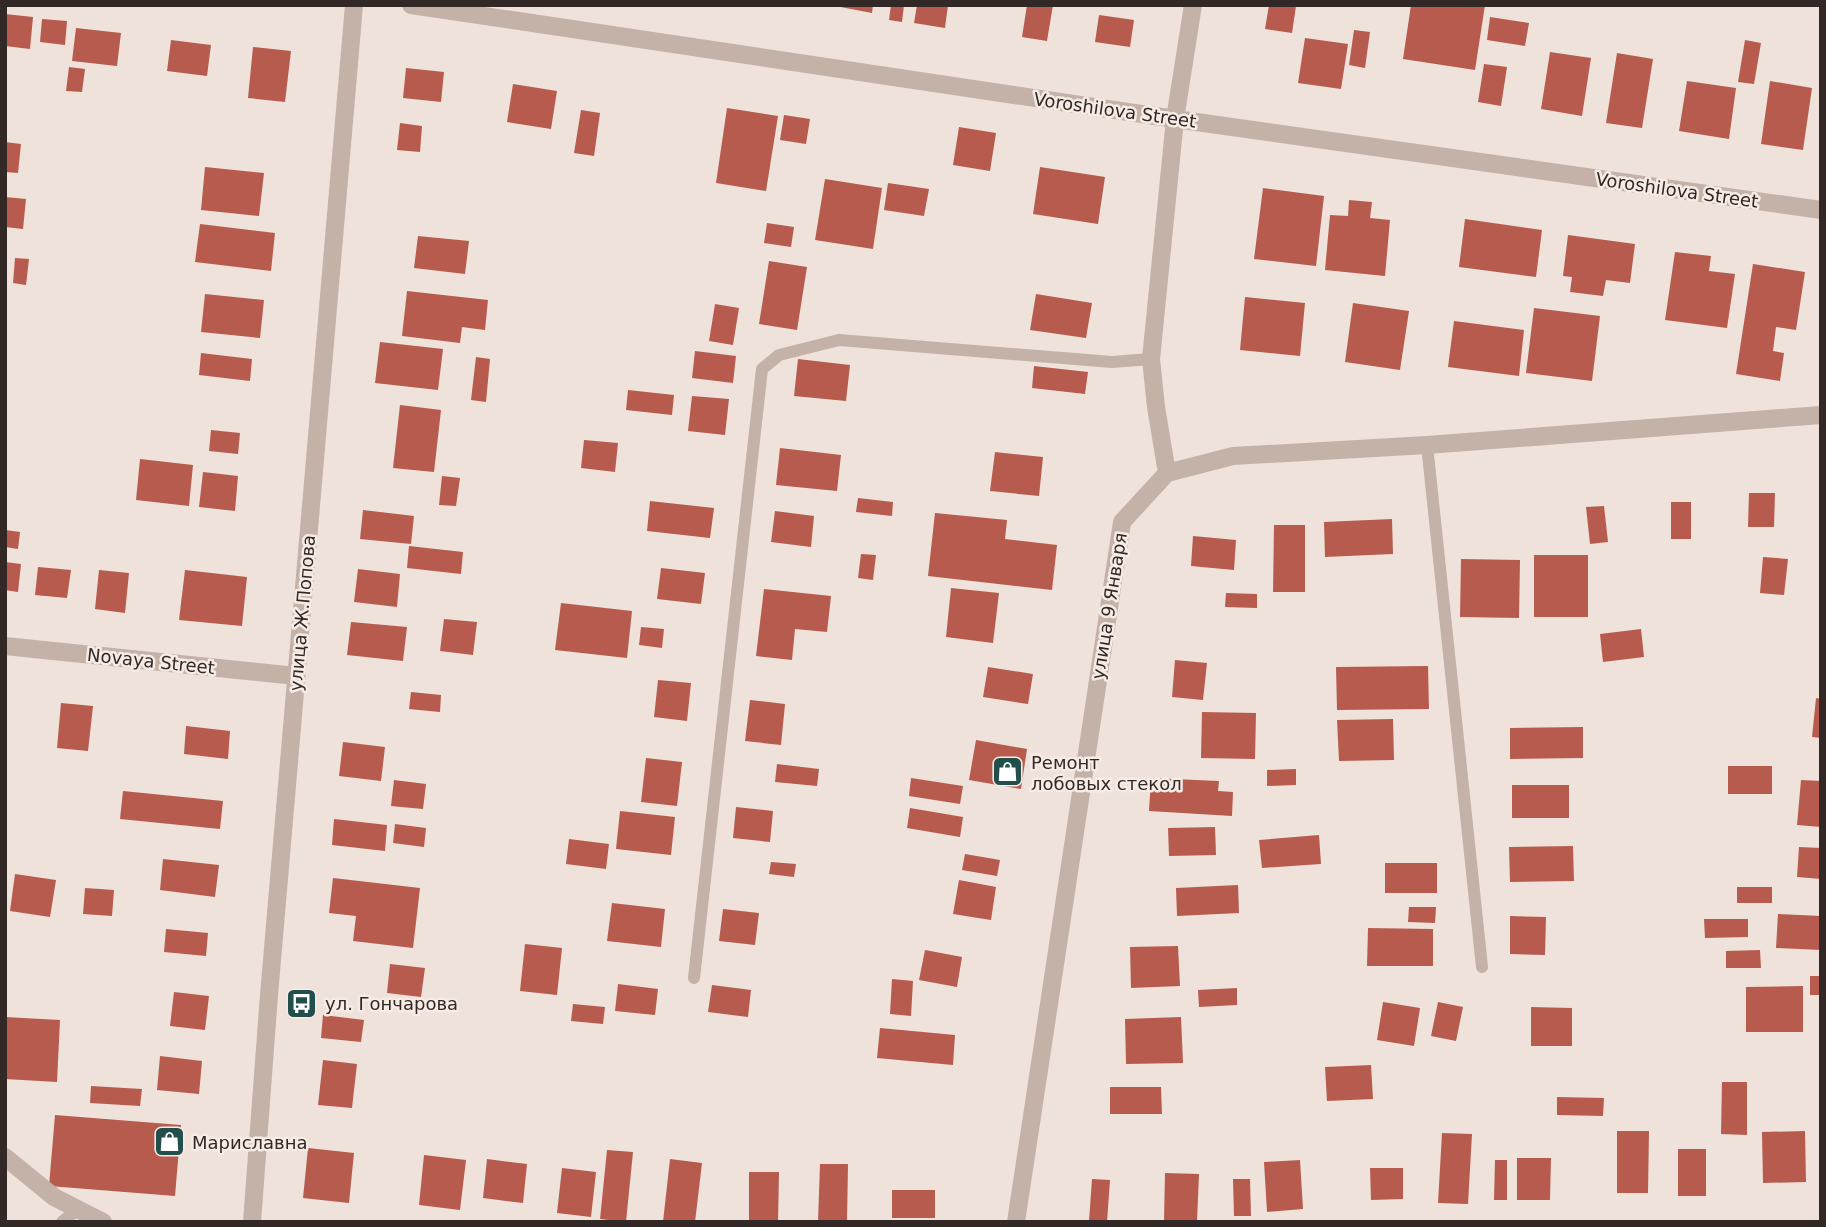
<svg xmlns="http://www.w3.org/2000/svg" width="1826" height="1227" font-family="'DejaVu Sans',sans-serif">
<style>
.building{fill:#b75b4f}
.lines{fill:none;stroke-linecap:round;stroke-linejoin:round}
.service{stroke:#c4b1a7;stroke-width:12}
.minor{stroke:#c4b1a7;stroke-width:18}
.tertiary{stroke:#c4b1a7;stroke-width:18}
.labels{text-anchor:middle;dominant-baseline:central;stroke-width:5;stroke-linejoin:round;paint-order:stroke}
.street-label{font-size:18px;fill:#322927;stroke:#f6ece5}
.poi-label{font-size:18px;fill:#322927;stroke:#f6ece5;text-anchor:start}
</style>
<rect width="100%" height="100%" fill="#eee2da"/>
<!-- building -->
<path class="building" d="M830,5H873L872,13Z
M891,5H904L902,22L889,20Z
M917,5H948L945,28L914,23Z
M1027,5H1053L1047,41L1022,37Z
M1269,5L1296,6L1292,33L1265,29Z
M1411,5H1485L1475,70L1403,59Z
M5,14L33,17L30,49L5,46Z
M1099,15L1134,20L1130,47L1095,42Z
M1490,17L1529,23L1525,46L1487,40Z
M42,19L67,21L65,45L40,42Z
M76,28L121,33L117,66L72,61Z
M1354,30L1370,32L1365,68L1349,65Z
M1305,38L1348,44L1341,89L1298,83Z
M171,40L211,45L207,76L167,71Z
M1745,40L1761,43L1754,84L1738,82Z
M253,47L291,51L285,102L248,98Z
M1550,52L1591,58L1582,116L1541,109Z
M1617,53L1653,59L1642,128L1606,123Z
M1484,64L1507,67L1501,106L1478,102Z
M69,67L85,69L82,92L66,91Z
M406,68L444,72L441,102L403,98Z
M1687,81L1736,88L1729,139L1679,131Z
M1770,81L1812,88L1803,150L1761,144Z
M513,84L557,91L551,129L507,122Z
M727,108L778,116L766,191L716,183Z
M581,110L600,113L594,156L574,153Z
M784,115L810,119L806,144L780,140Z
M400,123L422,126L420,152L397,150Z
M959,127L996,133L990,171L953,165Z
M5,142L21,144L18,173L5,172Z
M205,167L264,173L259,216L201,210Z
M1040,167L1105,177L1098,224L1033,214Z
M825,179L882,188L873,249L815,240Z
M888,183L929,189L924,216L884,210Z
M1263,188L1324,196L1316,266L1254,259Z
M5,197L26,199L23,229L5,227Z
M1349,200L1372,202L1370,218L1390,220L1385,276L1325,270L1330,215L1348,216Z
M1465,219L1542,230L1536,277L1459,267Z
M767,223L794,227L791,247L764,243Z
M200,224L275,233L271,271L195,262Z
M1568,235L1635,244L1630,283L1606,280L1603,296L1570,292L1572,277L1563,276Z
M418,236L469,241L465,274L414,268Z
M1675,252L1711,256L1709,271L1735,274L1727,328L1665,320Z
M15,258L29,259L26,285L13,283Z
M769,261L807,267L797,330L759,324Z
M1753,264L1805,272L1796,330L1776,327L1773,351L1784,353L1780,381L1736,374Z
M407,291L488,300L485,330L462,327L460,343L402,336Z
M205,294L264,300L260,338L201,332Z
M1036,294L1092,303L1086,338L1030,330Z
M1245,297L1305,303L1300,356L1240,350Z
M1353,303L1409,311L1400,370L1345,362Z
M715,304L739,308L733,345L709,341Z
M1534,308L1600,316L1592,381L1526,373Z
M1454,321L1524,330L1519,376L1448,367Z
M380,342L443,349L438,390L375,383Z
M695,351L736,356L733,383L692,378Z
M201,353L252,359L250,381L199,375Z
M476,357L490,359L486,402L471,400Z
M798,359L850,365L846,401L794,396Z
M1034,366L1088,372L1085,394L1032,388Z
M628,390L674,395L672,415L626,410Z
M692,396L729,399L725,435L688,431Z
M400,405L441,410L434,472L393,468Z
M211,430L240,433L238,454L209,451Z
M584,440L618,443L615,472L581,468Z
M780,448L841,455L837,491L776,485Z
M995,452L1043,457L1039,496L990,491Z
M140,459L193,465L189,506L136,500Z
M203,472L238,476L235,511L199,507Z
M442,476L460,478L456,506L439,505Z
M1749,493H1775L1774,527H1748Z
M858,498L893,502L892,516L856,512Z
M650,501L714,508L710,538L647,531Z
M1671,502H1691V539H1671Z
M1604,506L1608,542L1590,544L1586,507Z
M363,510L414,516L411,544L360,539Z
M775,511L814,516L811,547L771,542Z
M935,513L1007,520L1005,539L1057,545L1052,590L928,576Z
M1392,519L1393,554L1325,557L1324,522Z
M1274,525H1305V592H1273Z
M5,530L20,532L18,549L5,547Z
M1193,536L1236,540L1234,570L1191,566Z
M409,546L463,552L461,574L407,568Z
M861,554L876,555L873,580L858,578Z
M1534,555H1588V617H1534Z
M1763,557L1788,559L1784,595L1760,593Z
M1461,559L1520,560L1519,618L1460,617Z
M5,562L21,564L18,592L5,590Z
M38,567L71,570L67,598L35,595Z
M661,568L705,573L701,604L657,599Z
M358,569L400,574L397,607L354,602Z
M99,570L129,573L125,613L95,609Z
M185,570L247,577L242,626L179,620Z
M951,588L999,593L993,643L946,637Z
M764,589L831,596L827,632L795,629L792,660L756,656Z
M1226,593L1257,594V608L1225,607Z
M561,603L632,611L627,658L555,650Z
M444,619L477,622L473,655L440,651Z
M351,622L407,627L403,661L347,655Z
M641,627L664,629L662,648L639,645Z
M1641,629L1644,657L1603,662L1600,634Z
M1175,660L1207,663L1203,700L1172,697Z
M1428,666L1429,709L1337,710L1336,667Z
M988,667L1033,674L1028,704L983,697Z
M658,680L691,683L687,721L654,717Z
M411,692L441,695L440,712L409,709Z
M1816,698L1821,699V738L1812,737Z
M750,700L785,704L781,745L745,741Z
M61,703L93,706L88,751L57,748Z
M1202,712L1256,713L1255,759L1201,758Z
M1393,719L1394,760L1339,761L1337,720Z
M186,726L230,731L228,759L184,754Z
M1583,727V758L1510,759V728Z
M976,740L1027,749L1021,789L969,780Z
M343,742L385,747L381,781L339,776Z
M646,758L682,762L677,806L641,802Z
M777,764L819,769L817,786L775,782Z
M1728,766H1772V794H1728Z
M1296,769V785L1267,786V770Z
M911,778L963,786L960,804L909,796Z
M1151,778L1219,781L1218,791L1233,792L1232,816L1149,811Z
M394,780L426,784L423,809L391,806Z
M1801,780L1821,781V827L1797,825Z
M1512,785H1569V818H1512Z
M123,791L223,801L220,829L120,819Z
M736,807L773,811L770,842L733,838Z
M910,808L963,817L960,837L907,828Z
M620,811L675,817L671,855L616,849Z
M334,819L387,825L385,851L332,845Z
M395,824L426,828L424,847L393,843Z
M1215,827L1216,855L1169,856L1168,828Z
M1319,835L1321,864L1262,868L1259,840Z
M569,839L609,844L606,869L566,864Z
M1573,846L1574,881L1510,882L1509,847Z
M1799,847L1821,848V879L1797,877Z
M965,854L1000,860L997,876L962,870Z
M163,859L219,865L215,897L160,890Z
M771,862L796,864L794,877L769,874Z
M1385,863H1437V893H1385Z
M15,874L56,880L50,917L10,911Z
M333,878L420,888L413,948L353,941L356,916L329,913Z
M959,880L996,887L991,920L953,914Z
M1238,885L1239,913L1177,916L1176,888Z
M1737,887H1772V903H1737Z
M85,888L114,890L112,916L83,914Z
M612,903L665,909L661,947L607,941Z
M1409,907H1436L1435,923L1408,922Z
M723,909L759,913L755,945L719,941Z
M1778,914L1821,916V950L1776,948Z
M1510,916L1546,917L1545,955L1510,954Z
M1704,919H1748V937L1705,938Z
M1368,928L1433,929V966H1367Z
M166,929L208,933L206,956L164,952Z
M525,944L562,948L557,995L520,991Z
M1178,946L1180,986L1131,988L1130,947Z
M925,950L962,957L957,987L919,980Z
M1760,950L1761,968H1726V951Z
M390,964L425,968L421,997L387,993Z
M1810,976H1821V995H1810Z
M892,979L913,981L911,1016L890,1014Z
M618,984L658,989L655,1015L615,1011Z
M712,985L751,990L748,1017L708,1012Z
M1803,986V1032H1746V987Z
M1237,988V1005L1199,1007L1198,990Z
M174,992L209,996L205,1030L170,1026Z
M1383,1002L1420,1008L1414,1046L1377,1040Z
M1438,1002L1463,1007L1456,1041L1431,1036Z
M573,1004L605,1007L603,1024L571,1021Z
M1531,1007L1572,1008V1046H1531Z
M323,1015L364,1020L361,1042L321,1038Z
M5,1017L60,1020L57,1082L5,1079Z
M1181,1017L1183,1063L1126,1064L1125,1019Z
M880,1028L955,1035L953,1065L877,1058Z
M160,1056L202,1061L199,1094L157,1090Z
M323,1060L357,1064L352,1108L318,1105Z
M1371,1065L1373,1099L1327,1101L1325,1067Z
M1722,1082H1747V1135L1721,1134Z
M91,1086L142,1089L140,1106L90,1103Z
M1110,1087H1161L1162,1114H1110Z
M1557,1097L1604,1098L1603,1116L1557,1115Z
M55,1115L181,1125L175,1196L49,1186Z
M1617,1131H1649L1648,1193H1617Z
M1805,1131L1806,1182L1763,1183L1762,1132Z
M1442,1133L1472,1134L1468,1204L1438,1203Z
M308,1148L354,1153L349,1203L303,1198Z
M1678,1149H1706V1196H1678Z
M607,1150L633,1152L626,1222L600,1219Z
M424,1155L466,1160L460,1210L419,1205Z
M1517,1158H1551L1550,1200H1517Z
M487,1159L527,1164L523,1203L483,1198Z
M670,1159L702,1163L695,1222H663Z
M1300,1160L1303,1209L1267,1212L1264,1162Z
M1495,1160H1507V1200H1494Z
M820,1164H848L847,1222H818Z
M562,1168L596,1172L591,1217L557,1213Z
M1370,1168H1403V1199L1371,1200Z
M749,1172H779L778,1222H749Z
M1165,1173L1199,1174L1197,1222L1164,1220Z
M1092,1179L1110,1180L1107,1222L1089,1221Z
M1233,1179H1250L1251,1216H1234Z
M892,1190H935V1218H892Z"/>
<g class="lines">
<!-- service -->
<path class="service" d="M1427,445L1482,967
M694,978L762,369L779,355L839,340L1112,362L1151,359
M62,1222L78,1209"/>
<!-- minor -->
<path class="minor" d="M1193,5L1175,119L1821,210
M5,646L296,676
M5,1157L54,1197L103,1222"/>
<!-- tertiary -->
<path class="tertiary" d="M411,5L1175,119L1151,359L1156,407L1167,473
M1167,473L1233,456L1427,445L1821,415
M252,1222L269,995L354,5
M1016,1222L1122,522L1167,473"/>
</g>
<!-- icons -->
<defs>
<symbol id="shop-square" viewBox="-11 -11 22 22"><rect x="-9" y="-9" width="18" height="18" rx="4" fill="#224e4b" stroke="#f6ece5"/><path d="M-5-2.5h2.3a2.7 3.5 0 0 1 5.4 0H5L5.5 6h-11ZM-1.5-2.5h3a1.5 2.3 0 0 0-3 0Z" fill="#fff"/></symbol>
<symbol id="bus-square" viewBox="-11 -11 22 22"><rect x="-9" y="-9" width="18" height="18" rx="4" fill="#224e4b" stroke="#f6ece5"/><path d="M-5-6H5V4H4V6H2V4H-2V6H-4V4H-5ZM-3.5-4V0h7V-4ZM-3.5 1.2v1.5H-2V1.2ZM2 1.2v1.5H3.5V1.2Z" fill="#fff"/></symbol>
</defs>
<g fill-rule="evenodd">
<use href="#shop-square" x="990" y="754" width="35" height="35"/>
<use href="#bus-square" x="284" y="986" width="35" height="35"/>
<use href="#shop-square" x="152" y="1124" width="35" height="35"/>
</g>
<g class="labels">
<!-- street labels -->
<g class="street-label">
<text transform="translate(1115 110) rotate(8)">Voroshilova Street</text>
<text transform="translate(1677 190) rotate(8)">Voroshilova Street</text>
<text transform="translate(1109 606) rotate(-81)">улица 9 Января</text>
<text transform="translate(302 613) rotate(-85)">улица Ж.Попова</text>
<text transform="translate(151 661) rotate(6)">Novaya Street</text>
</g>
<!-- poi labels -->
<g class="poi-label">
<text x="1031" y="762">Ремонт<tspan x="1031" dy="21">лобовых стекол</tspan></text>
<text x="325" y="1003">ул. Гончарова</text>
<text x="192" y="1142">Мариславна</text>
</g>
</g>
<!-- border -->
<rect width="1826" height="1227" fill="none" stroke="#322927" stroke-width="14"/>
</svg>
